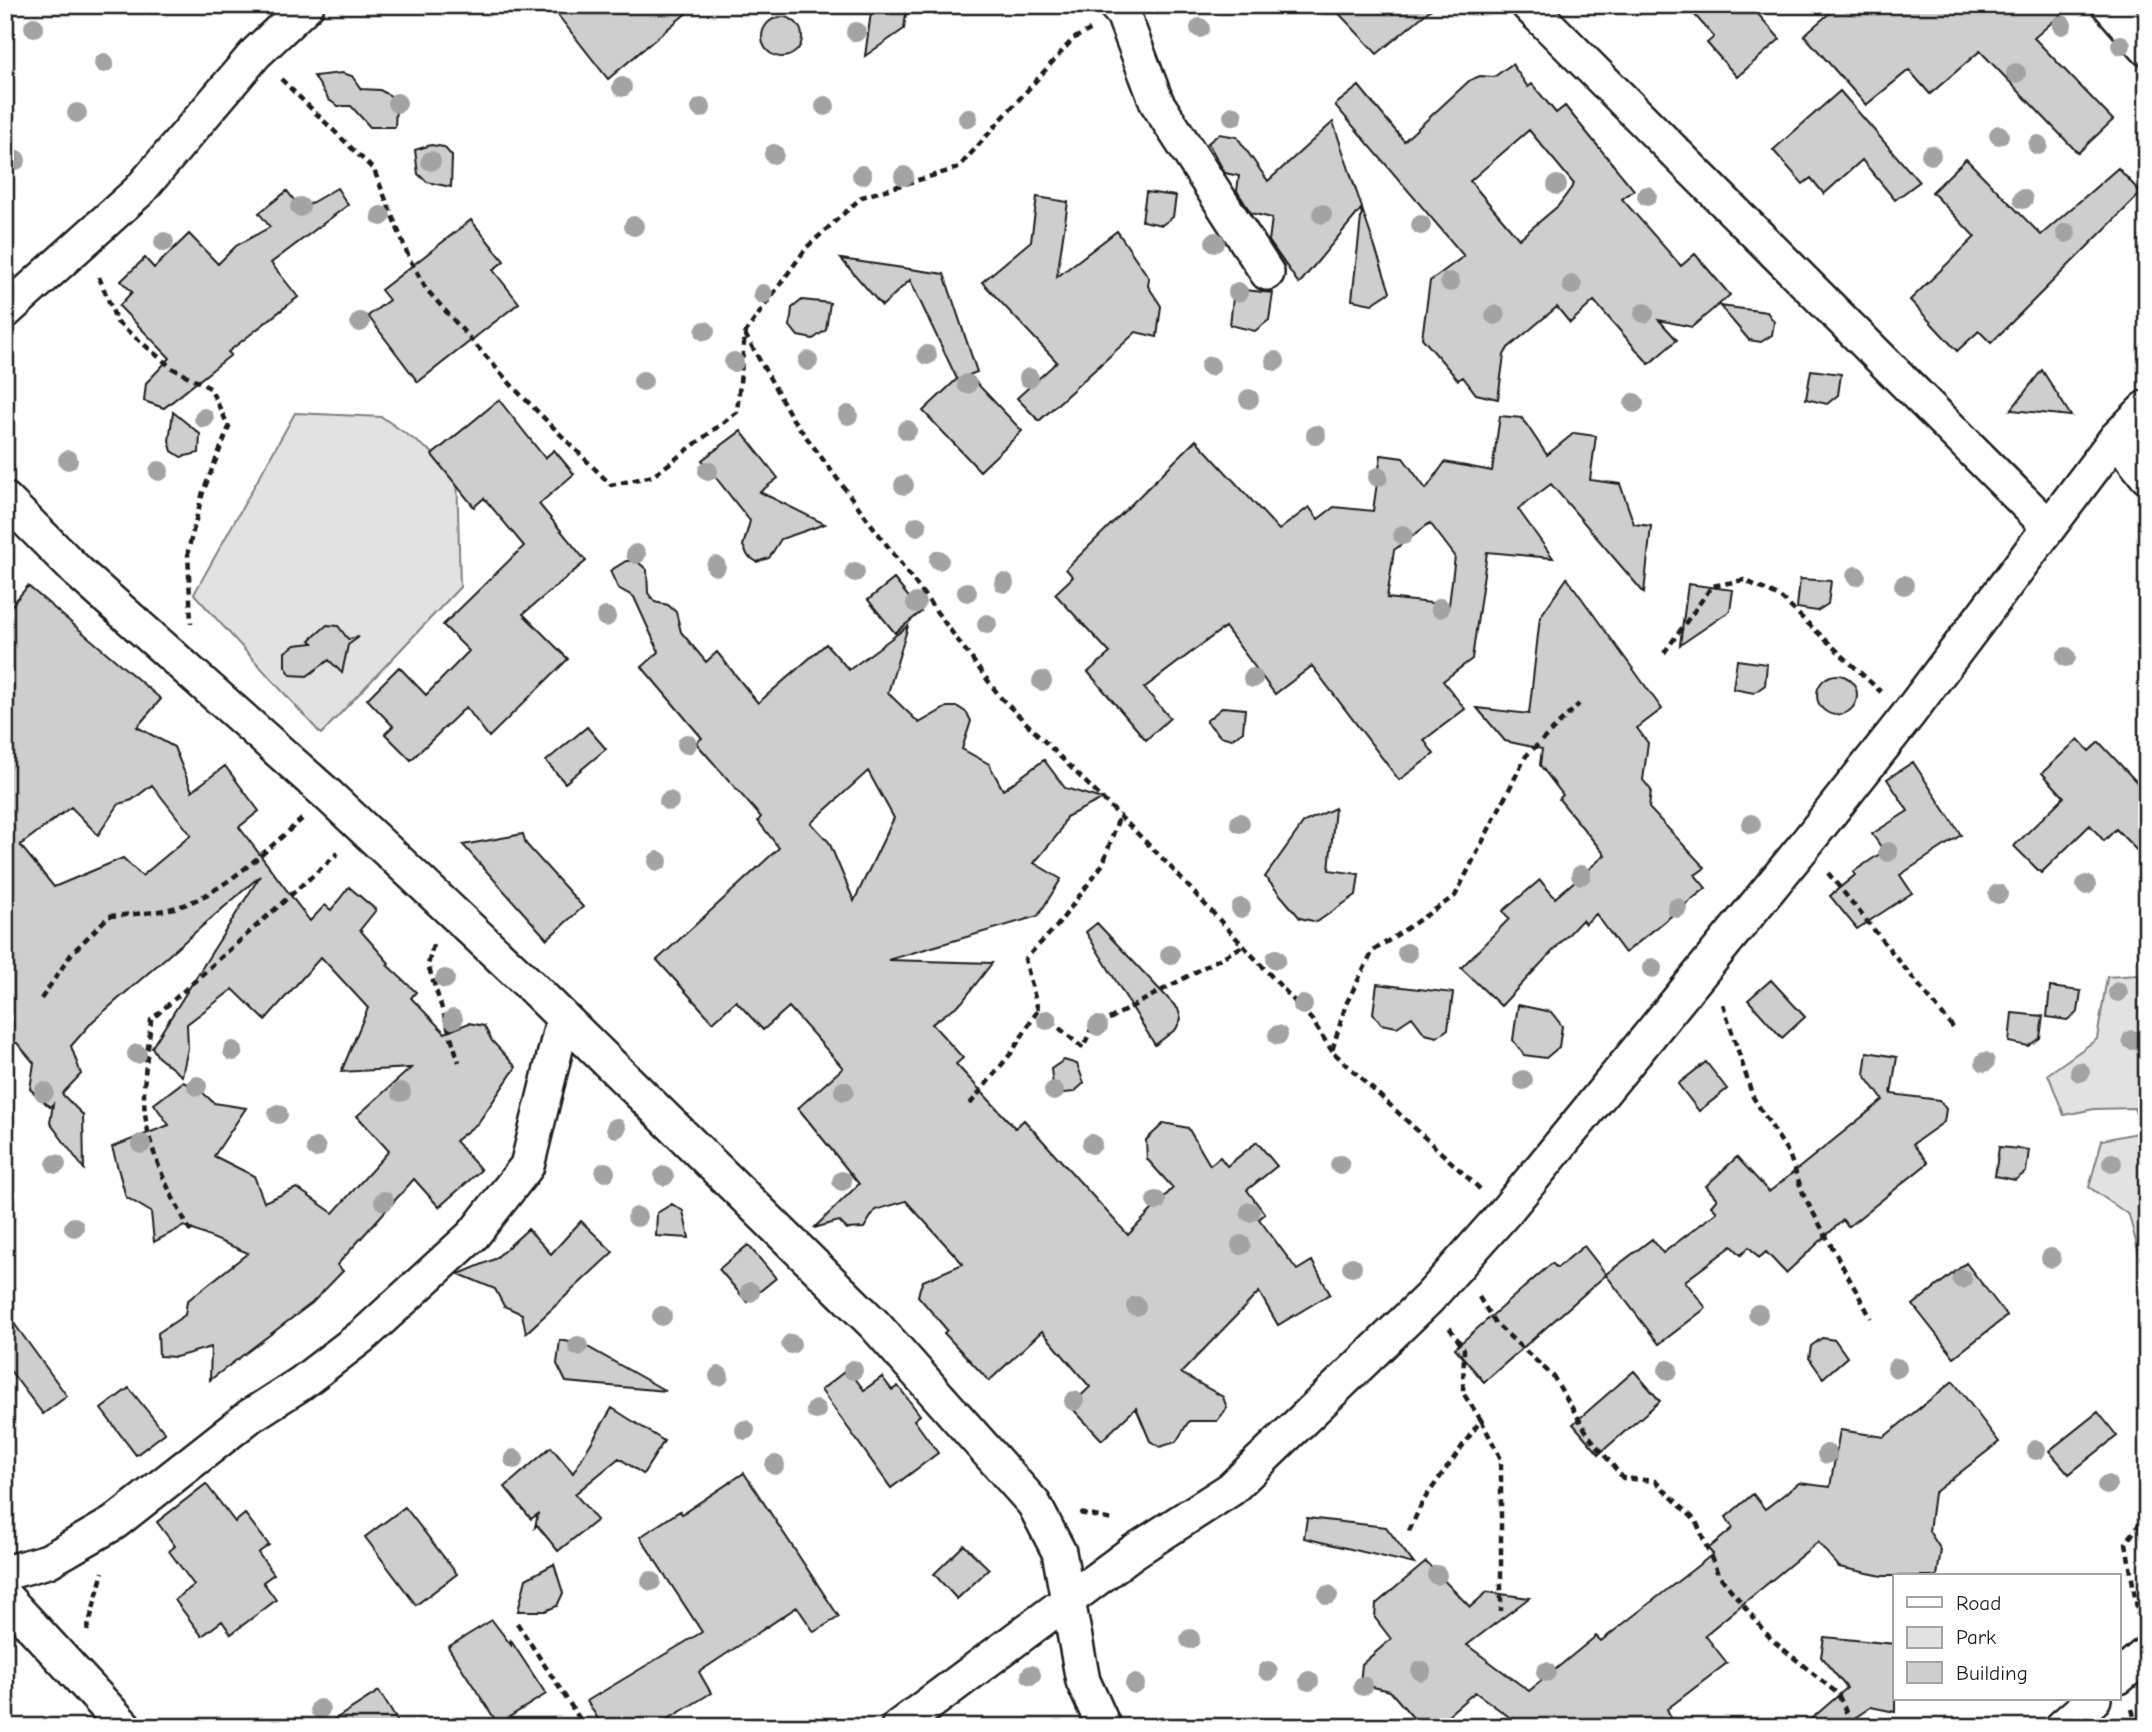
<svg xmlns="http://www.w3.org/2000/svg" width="2152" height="1732" font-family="'Comic Neue',sans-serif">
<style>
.green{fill:#e2e2e2;stroke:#7f7f7f;stroke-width:2}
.building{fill:#cecece;stroke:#1c1c1c;stroke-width:2;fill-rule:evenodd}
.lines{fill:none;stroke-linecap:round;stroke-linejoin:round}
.street-casing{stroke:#1c1c1c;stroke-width:38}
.path{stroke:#1c1c1c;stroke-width:4.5;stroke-dasharray:7 5;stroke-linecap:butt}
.street{stroke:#fff;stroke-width:33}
.tree{fill:#a3a3a3}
</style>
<rect width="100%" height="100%" fill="#fff"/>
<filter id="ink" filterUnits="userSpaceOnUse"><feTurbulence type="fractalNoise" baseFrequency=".0143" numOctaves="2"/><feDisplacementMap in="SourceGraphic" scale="14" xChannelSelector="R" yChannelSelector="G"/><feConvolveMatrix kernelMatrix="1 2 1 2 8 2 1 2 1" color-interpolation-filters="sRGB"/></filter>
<g filter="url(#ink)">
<!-- green -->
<path class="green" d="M295,413L382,417L457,470L460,587L321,734L194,594Z
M2137,975L2147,1016V1268L2143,1269L2129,1215L2089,1187L2102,1140L2142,1132L2134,1108L2094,1109L2064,1115L2048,1074L2097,1039L2107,977Z"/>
<!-- building -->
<path class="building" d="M550,5H696L608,79Z
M872,5H907L904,29L865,56Z
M1331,5H1436L1377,54Z
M1686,5H1750L1780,39L1737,77L1707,43L1714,37Z
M1839,5H2072L2034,38L2113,120L2078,153L1980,51L1930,94L1909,70L1866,105L1804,35Z
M762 37a20 20 0 1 1 40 0a20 20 0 1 1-40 0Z
M1512,64L1528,87L1532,84L1556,113L1565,106L1634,190L1622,199L1681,266L1695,254L1730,295L1692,327L1659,320L1677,340L1649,364L1594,301L1570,323L1557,307L1508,348L1504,355L1498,399L1476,394L1463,377L1458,380L1422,338L1430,281L1464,256L1335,105L1359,86L1404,141L1470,80L1480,76L1494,77ZM1529,130L1574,184L1558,206L1519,239L1470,181Z
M342,73L352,76L361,89L380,90L391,96L396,107L395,127H370L351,106H338L329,100L314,76Z
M1840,91L1919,182L1895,200L1862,160L1824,194L1811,178L1803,184L1773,150Z
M1333,122L1362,208L1299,284L1269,241L1272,218L1251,213L1237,191L1239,176L1225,173L1208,143L1219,134L1237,137L1268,181Z
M431,145L444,147L452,156L451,187L427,182L418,174L415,150Z
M1966,159L2041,235L2118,168L2141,193L1991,343L1979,331L1957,351L1910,300L1975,237L1932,192Z
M337,188L348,205L271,263L298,297L228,352L231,355L164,408L144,401L146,383L170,358L119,306L132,292L121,281L145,258L154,268L189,234L218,264L236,246L270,227L259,213L287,191L301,209Z
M1146,192L1176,196L1173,217L1162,225L1142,221Z
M1037,197L1068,202L1057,277L1117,231L1149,278L1148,286L1161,306L1157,337L1136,332L1039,421L1017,398L1057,362L982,282L1031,241Z
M1362,209L1390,292L1372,304L1352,300Z
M471,220L504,261L493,270L519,303L418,382L368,316L389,300L381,290Z
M841,259L944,274L977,372L969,375L1022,431L980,471L923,411L957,379L910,280L882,306Z
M1244,290L1273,293L1269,320L1255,331L1230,325L1233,298Z
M802,300L830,303L826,330L813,339L798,336L790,326L792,308Z
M1720,306L1767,312L1774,322L1772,335L1761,342L1749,340Z
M1811,370L1841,374L1838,395L1827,404L1806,399Z
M2042,370L2071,416L2011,410Z
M499,400L545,458L554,450L574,474L539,504L586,561L523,614L568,659L489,737L466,707L411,760L385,734L393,726L367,699L399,667L426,695L469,651L443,625L524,546L484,498L474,507L432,455Z
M173,412L200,434L199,453L181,457L172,451L169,441Z
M1500,416L1522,418L1547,455L1574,433L1596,436L1590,480L1620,484L1634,524L1651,526L1644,593L1551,484L1518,509L1553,558L1487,552L1472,659L1443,681L1465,709L1424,740L1434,754L1399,780L1312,666L1275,694L1225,627L1144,688L1170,718L1146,740L1088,672L1110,653L1055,594L1073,577L1066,569L1196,440L1279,530L1309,507L1318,519L1334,507L1373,511L1381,455L1403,458L1426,489L1445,462L1492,471ZM1430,523L1455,556L1449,605L1387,598L1394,550Z
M741,431L778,478L760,492L825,524L781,539L769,558L757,562L748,556L743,546L750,521L702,460Z
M626,561H637L647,570L648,593L655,602L668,605L676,612L681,632L706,662L717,652L758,703L826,644L849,670L908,626L888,693L919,723L947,707H958L967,713L971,721L962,749L989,764L1003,790L1044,760L1065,788L1102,799L1066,817L1059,833L1034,863L1061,879L1038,916L888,960L992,963L962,1002L932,1024L963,1058L956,1064L1015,1128L1024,1120L1128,1235L1173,1188L1147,1159L1146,1140L1164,1123L1188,1128L1210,1165L1220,1157L1227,1166L1257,1142L1277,1166L1247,1190L1265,1214L1259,1219L1297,1270L1312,1261L1330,1294L1278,1325L1259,1292L1181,1373L1223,1397L1227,1408L1217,1421H1189L1176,1442L1160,1447L1150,1441L1136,1408L1102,1440L1070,1406L1090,1387L1042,1331L989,1381L944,1333L947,1330L918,1296L920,1288L923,1281L963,1264L906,1201L875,1210L864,1228L847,1229L839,1221L814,1228L859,1184L798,1108L843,1068L789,1007L763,1030L736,1001L713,1022L657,960L779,848L758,821L761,817L696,743L702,738L642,667L659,652L634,597L618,588L610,571ZM868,771L894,818L854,901L829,842L811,823Z
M1567,578L1662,709L1637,728L1648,743L1643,780L1651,790L1649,808L1705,868L1695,875L1706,888L1625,953L1596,914L1585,924L1582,920L1501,1006L1461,968L1509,919L1503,911L1540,880L1555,898L1605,855L1559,799L1563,795L1540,765L1542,749L1505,741L1477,708L1529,714L1540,617Z
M894,579L921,612L895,633L868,600Z
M1800,579L1831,581L1828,604L1817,611L1797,608Z
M1688,584L1733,590L1730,611L1680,645Z
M28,586L161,699L137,727L174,747L192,791L225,766L259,811L239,827L310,921L325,905L331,910L349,887L376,910L360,930L389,963L387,965L416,992L411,998L445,1033L469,1023L484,1026L492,1041L516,1067L478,1123L455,1141L481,1170L439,1207L414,1179L337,1265L343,1271L312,1303L210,1380L211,1347L176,1357L159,1356L158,1333L185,1315L187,1301L248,1253L184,1226L154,1242L151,1212L126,1197L112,1147L169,1125L154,1104L183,1082L201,1091L214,1103L246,1108L214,1156L254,1176L264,1202L297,1188L333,1213L389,1151L357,1116L411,1068L341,1072L368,1008L321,957L265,1020L233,989L187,1024L188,1048L182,1076L158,1057L152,1047L260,876L93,1021L71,1046L81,1074L62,1094L83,1115L84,1169L50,1123L53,1104L50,1107L30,1089L34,1063L17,1043L5,1042V613ZM152,785L191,835L142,876L123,858L54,887L20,845L71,807L98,835L119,804L132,800Z
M327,625L338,626L348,639L359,637L348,645L342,673L329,660L307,676L291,675L285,666V652L295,645L313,643L310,640Z
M1737,660L1767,664L1765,685L1754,693L1733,689Z
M1817 695a20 20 0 1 1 40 0a20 20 0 1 1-40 0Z
M1223,707L1245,709L1243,731L1232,739L1220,736L1206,721Z
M587,727L606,749L565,783L546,761Z
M2078,739L2089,751L2099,742L2147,793V861L2116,829L2104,841L2090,825L2041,873L2014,846L2064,797L2042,773Z
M1913,762L1961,835L1900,875L1912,893L1857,929L1830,896L1855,875L1853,872L1884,851L1872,834L1908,811L1887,779Z
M1335,808L1329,870L1359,874L1356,895L1317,922L1300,918L1265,877L1304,822Z
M523,834L526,844L583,907L547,939L463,845Z
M1097,923L1178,1009L1181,1019L1176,1029L1155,1045L1086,932Z
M1771,980L1805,1017L1782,1038L1748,1000Z
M1377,984L1453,993L1448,1029L1437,1037L1425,1034L1412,1017L1397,1027L1381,1024L1373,1013Z
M2050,987L2081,991L2078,1012L2067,1020L2047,1017Z
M1518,1005L1551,1012L1562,1026L1559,1047L1546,1058L1524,1055L1513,1040Z
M2012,1013L2043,1016L2040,1038L2028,1046L2009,1042Z
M1867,1052L1897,1057L1891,1094L1939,1100L1946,1109L1944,1122L1913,1144L1928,1163L1848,1227L1843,1220L1786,1273L1766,1252L1759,1258L1749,1247L1741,1255L1732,1246L1685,1281L1706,1308L1659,1344L1606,1275L1484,1382L1455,1348L1552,1263L1557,1268L1584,1246L1606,1274L1652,1239L1663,1253L1717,1212L1711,1206L1717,1199L1706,1186L1737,1157L1769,1192L1883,1100L1864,1074Z
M1064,1060L1077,1064L1084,1083L1074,1092L1054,1094L1051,1069Z
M1706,1062L1727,1089L1699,1111L1678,1084Z
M1999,1147L2029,1150L2026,1172L2015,1180L1995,1176Z
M672,1204L683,1211L689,1238L656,1236L657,1213Z
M581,1221L613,1252L526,1333L522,1314L504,1306L495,1289L459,1274L495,1259L528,1229L551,1254Z
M748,1245L776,1278L747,1302L719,1269Z
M1966,1263L2007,1316L1954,1357L1913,1305Z
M5,1311L67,1396L43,1414L5,1364Z
M1822,1338L1835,1340L1847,1357L1823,1378L1809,1358L1811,1346Z
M560,1340L584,1345L666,1391L566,1382L557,1364Z
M848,1369L864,1390L882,1377L892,1390L898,1386L920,1415L914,1420L938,1453L891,1488L821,1390Z
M1634,1371L1660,1401L1599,1454L1573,1424Z
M1953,1381L1999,1442L1934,1493L1929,1531L1941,1550L1937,1576H1882L1839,1567L1818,1542L1705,1635L1727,1663L1667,1709L1675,1727H1523L1475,1692L1434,1727H1421L1390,1691L1360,1684L1362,1664L1391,1639L1375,1618L1376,1604L1426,1562L1470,1607L1487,1592L1529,1598L1467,1645L1529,1691L1596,1636L1601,1641L1713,1554L1708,1549L1733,1528L1726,1517L1753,1494L1765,1509L1799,1483L1830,1487L1840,1430L1884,1437Z
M129,1388L165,1433L136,1455L101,1409Z
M612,1408L664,1441L643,1474L619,1458L575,1494L597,1520L558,1551L537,1525L535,1527L538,1514L531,1519L505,1487L551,1447L573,1473Z
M2098,1412L2117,1436L2069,1474L2049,1451Z
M744,1473L839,1617L814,1632L797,1607L699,1672L711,1693L655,1727H603L587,1701L702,1632L640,1537L680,1511L682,1514Z
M206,1484L235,1522L245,1514L269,1545L258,1553L274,1574L263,1582L276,1600L231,1634L222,1621L202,1636L175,1600L194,1585L169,1551L175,1546L157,1522Z
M405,1507L457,1574L416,1605L365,1537Z
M1307,1518L1386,1527L1414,1564L1304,1538Z
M964,1545L989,1569L957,1599L934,1574Z
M554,1564L563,1593L557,1606L545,1611H518L526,1579Z
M492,1620L511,1645V1641L546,1694L498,1724L448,1647Z
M1824,1637L1895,1644V1712L1871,1707L1841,1727H1802L1847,1688L1821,1657Z
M379,1691L401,1727H323Z"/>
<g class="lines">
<defs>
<path id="street" d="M1115,5L1123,14L1157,103L1267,273
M1528,5L2049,527
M2109,5L2147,49
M5,312L139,191L255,54L307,5
M2116,438L2147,477
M5,499L78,572L328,795L530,985L874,1324L1034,1504L1059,1552L1083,1681L1104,1727
M5,1573L48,1561L114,1523L250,1416L300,1384L365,1334L473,1235L527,1166L563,1020
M5,1597L125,1727
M2119,1677L2147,1653
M898,1727L1133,1552L1231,1489L1429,1298L1506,1211L1804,846L1907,716L2116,438L2147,407
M2062,1727L2094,1699"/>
</defs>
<!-- street casing -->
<use href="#street" class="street-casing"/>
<!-- path -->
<path class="path" d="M281,79L374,170L410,260L426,289L515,389L611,485L653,476L737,412L745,333L807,247L862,197L958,168L1073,39L1090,30
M99,277L117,322L172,368L210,388L229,427L203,492L188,551L191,624
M745,334L792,418L1001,698L1163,859L1312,1020L1332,1051
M1664,653L1712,586L1744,580L1780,597L1881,692
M1828,873L1955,1030
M433,945L428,965L459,1062
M41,999L72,953L109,916C135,914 164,913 189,903C229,887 270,847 302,819
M1723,1004L1753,1097L1789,1154L1804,1196L1871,1318
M1038,1010L1025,959L1057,926L1103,864L1120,814
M970,1104L1012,1052L1038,1010L1083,1048L1091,1029L1243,946
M1480,1189L1332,1051L1346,1004L1373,951L1455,896L1526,756L1579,704
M191,1232C168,1190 144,1144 144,1096C144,1071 149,1045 151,1020L338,853
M1479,1297L1495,1323L1553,1376L1589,1436L1623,1478L1655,1481L1696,1521L1718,1574L1771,1639L1838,1694L1848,1716L1847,1727
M1481,1420L1501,1459V1611
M1080,1513L1112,1520
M1409,1531L1423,1501L1481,1420L1463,1393L1464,1349L1449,1327
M2139,1620L2126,1543L2147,1513
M517,1623L585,1727
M87,1631L103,1572
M2132,1709L2137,1727"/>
<!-- street -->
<use href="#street" class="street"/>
</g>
<!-- trees -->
<g class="tree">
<circle cx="2062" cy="25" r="10"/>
<circle cx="34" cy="27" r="10"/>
<circle cx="1200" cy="28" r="10"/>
<circle cx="856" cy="32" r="10"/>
<circle cx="2121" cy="45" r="10"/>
<circle cx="104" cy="63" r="10"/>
<circle cx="2016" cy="73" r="10"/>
<circle cx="622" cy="87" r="10"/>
<circle cx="397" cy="103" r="10"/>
<circle cx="825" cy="106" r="10"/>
<circle cx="701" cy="108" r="10"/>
<circle cx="77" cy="113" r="10"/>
<circle cx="1233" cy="116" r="10"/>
<circle cx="968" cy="118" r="10"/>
<circle cx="1999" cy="135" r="10"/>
<circle cx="2038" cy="145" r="10"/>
<circle cx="774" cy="154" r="10"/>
<circle cx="1931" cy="155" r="10"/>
<circle cx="16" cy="160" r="10"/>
<circle cx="431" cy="161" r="10"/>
<circle cx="862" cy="175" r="10"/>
<circle cx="904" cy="176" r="10"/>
<circle cx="1557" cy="185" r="10"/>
<circle cx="1647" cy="196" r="10"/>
<circle cx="2023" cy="199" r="10"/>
<circle cx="300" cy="207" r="10"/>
<circle cx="1322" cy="214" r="10"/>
<circle cx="381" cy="216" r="10"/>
<circle cx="1421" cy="225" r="10"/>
<circle cx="634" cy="226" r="10"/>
<circle cx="2066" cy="233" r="10"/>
<circle cx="164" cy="242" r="10"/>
<circle cx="1215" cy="242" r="10"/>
<circle cx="1450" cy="282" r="10"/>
<circle cx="1572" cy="285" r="10"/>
<circle cx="1238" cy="292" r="10"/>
<circle cx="763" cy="294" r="10"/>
<circle cx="1644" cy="313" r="10"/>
<circle cx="1495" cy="315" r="10"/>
<circle cx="360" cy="322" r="10"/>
<circle cx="705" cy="331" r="10"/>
<circle cx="927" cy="355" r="10"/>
<circle cx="808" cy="361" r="10"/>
<circle cx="1275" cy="361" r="10"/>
<circle cx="734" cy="362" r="10"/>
<circle cx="1210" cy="366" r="10"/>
<circle cx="1029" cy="378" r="10"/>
<circle cx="643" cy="381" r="10"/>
<circle cx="967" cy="384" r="10"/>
<circle cx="1249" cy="399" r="10"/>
<circle cx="1634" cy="403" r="10"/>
<circle cx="848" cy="415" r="10"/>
<circle cx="204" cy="418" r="10"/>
<circle cx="907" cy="430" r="10"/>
<circle cx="1316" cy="435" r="10"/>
<circle cx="68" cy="460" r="10"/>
<circle cx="159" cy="471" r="10"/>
<circle cx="708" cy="471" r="10"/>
<circle cx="1378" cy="477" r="10"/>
<circle cx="904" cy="485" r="10"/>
<circle cx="917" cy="526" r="10"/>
<circle cx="1403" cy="535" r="10"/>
<circle cx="636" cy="554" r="10"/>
<circle cx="939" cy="560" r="10"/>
<circle cx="716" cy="566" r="10"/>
<circle cx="855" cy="572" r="10"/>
<circle cx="1856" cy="576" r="10"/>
<circle cx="1004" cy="583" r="10"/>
<circle cx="1904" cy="585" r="10"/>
<circle cx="967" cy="592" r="10"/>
<circle cx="916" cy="603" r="10"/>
<circle cx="1440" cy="608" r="10"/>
<circle cx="606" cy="617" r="10"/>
<circle cx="987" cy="624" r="10"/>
<circle cx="2066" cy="657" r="10"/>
<circle cx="1253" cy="678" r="10"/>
<circle cx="1042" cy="681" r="10"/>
<circle cx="687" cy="744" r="10"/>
<circle cx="669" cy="801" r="10"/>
<circle cx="1240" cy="823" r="10"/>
<circle cx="1751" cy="824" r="10"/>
<circle cx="1888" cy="852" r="10"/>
<circle cx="658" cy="861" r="10"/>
<circle cx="1581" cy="875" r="10"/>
<circle cx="2086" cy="885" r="10"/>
<circle cx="1998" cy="894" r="10"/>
<circle cx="1241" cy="908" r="10"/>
<circle cx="1677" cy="908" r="10"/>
<circle cx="1407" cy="953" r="10"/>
<circle cx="1170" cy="955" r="10"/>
<circle cx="1276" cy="959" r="10"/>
<circle cx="1652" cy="968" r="10"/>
<circle cx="445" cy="979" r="10"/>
<circle cx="2118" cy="992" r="10"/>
<circle cx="1303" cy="1005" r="10"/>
<circle cx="453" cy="1019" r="10"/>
<circle cx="1047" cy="1020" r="10"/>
<circle cx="1098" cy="1026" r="10"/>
<circle cx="1278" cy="1035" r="10"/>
<circle cx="2132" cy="1040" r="10"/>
<circle cx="233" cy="1051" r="10"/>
<circle cx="137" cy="1054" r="10"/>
<circle cx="1985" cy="1062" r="10"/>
<circle cx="2080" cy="1072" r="10"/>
<circle cx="1523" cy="1080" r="10"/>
<circle cx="197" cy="1086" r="10"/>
<circle cx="844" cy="1091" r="10"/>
<circle cx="1054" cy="1091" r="10"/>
<circle cx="44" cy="1092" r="10"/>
<circle cx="401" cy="1092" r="10"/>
<circle cx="278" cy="1114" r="10"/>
<circle cx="616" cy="1128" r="10"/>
<circle cx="141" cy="1144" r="10"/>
<circle cx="1092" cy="1144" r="10"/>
<circle cx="316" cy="1148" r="10"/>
<circle cx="2112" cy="1163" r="10"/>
<circle cx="56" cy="1164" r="10"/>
<circle cx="1340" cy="1165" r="10"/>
<circle cx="605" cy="1172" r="10"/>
<circle cx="664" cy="1176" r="10"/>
<circle cx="842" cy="1181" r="10"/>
<circle cx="384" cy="1201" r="10"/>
<circle cx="1156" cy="1201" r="10"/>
<circle cx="1250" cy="1212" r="10"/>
<circle cx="637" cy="1217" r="10"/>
<circle cx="74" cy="1227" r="10"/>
<circle cx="1241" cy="1245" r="10"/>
<circle cx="2051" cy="1258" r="10"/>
<circle cx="1352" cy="1267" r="10"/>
<circle cx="1962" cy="1279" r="10"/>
<circle cx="750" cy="1292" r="10"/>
<circle cx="1136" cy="1306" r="10"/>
<circle cx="1758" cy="1314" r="10"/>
<circle cx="662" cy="1316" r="10"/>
<circle cx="791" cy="1344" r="10"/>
<circle cx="578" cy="1346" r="10"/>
<circle cx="1897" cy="1368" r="10"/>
<circle cx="853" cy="1370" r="10"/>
<circle cx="1668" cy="1370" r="10"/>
<circle cx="719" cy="1376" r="10"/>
<circle cx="1074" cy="1401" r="10"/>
<circle cx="816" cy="1410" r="10"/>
<circle cx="745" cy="1430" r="10"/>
<circle cx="2036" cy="1450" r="10"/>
<circle cx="1827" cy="1454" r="10"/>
<circle cx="514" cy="1459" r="10"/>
<circle cx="775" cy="1465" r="10"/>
<circle cx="2107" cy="1485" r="10"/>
<circle cx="1437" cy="1575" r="10"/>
<circle cx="651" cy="1581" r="10"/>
<circle cx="1328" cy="1595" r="10"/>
<circle cx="1190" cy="1639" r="10"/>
<circle cx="1268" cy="1671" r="10"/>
<circle cx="1421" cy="1671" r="10"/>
<circle cx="1546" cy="1672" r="10"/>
<circle cx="1031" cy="1675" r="10"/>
<circle cx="1309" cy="1681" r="10"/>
<circle cx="1135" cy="1684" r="10"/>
<circle cx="1363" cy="1686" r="10"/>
<circle cx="320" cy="1709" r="10"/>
</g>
</g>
<!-- margin -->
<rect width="2152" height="1732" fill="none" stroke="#fff" stroke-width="28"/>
<rect x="14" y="14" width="2124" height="1704" fill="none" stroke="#1c1c1c" stroke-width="2.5" filter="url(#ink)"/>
<!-- legend -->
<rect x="1893" y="1574" width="228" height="126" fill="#ffffff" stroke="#a4a4a4" stroke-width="2"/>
<rect x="1907" y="1597" width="35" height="10" fill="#ffffff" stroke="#a4a4a4" stroke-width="2"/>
<text x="1956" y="1610" font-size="21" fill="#1c1c1c">Road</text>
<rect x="1907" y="1627" width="35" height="21" fill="#e2e2e2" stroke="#a4a4a4" stroke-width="2"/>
<text x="1956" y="1644" font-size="21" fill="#1c1c1c">Park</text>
<rect x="1907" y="1662" width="35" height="21" fill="#cecece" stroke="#a4a4a4" stroke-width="2"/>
<text x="1956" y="1680" font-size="21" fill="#1c1c1c">Building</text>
</svg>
